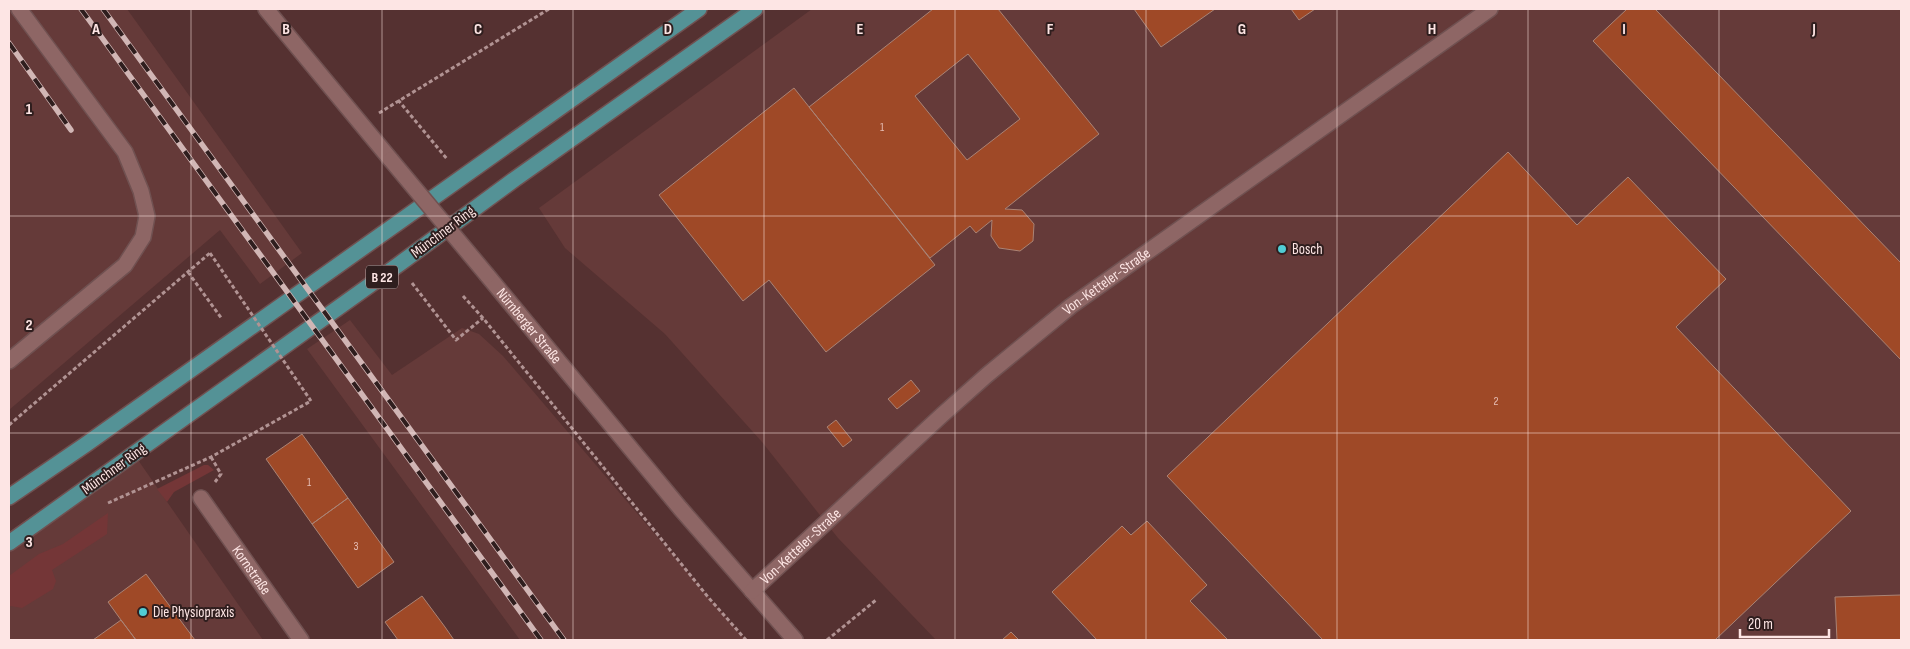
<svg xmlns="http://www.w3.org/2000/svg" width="1910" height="649" font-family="'Sofia Sans Condensed',sans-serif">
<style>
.built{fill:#653a39}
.green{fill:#743637}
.building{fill:#9f4927;stroke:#aa8375;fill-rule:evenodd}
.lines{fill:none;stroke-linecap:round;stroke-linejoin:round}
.minor-casing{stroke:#705151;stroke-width:18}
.major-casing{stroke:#705151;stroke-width:18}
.path{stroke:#b19393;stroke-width:3;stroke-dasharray:4 2.5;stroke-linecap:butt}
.minor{stroke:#8e6665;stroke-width:15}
.major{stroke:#549296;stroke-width:15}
.rail-casing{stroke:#d1b6b5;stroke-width:5.5}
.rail{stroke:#2f1e1e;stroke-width:4;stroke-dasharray:11;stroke-linecap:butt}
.minor-bridge-casing{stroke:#705151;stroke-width:18;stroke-linecap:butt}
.path-bridge{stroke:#b19393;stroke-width:3;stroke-dasharray:4 2.5;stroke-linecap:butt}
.minor-bridge{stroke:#8e6665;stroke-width:15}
.grid{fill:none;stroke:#fde5e4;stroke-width:1;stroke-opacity:0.55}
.poi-dot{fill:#51ccd4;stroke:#2f1e1e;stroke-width:2}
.labels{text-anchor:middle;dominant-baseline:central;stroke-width:4;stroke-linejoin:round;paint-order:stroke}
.number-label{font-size:12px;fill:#e6beb5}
.shield{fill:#2f1e1e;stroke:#bfa9a9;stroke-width:1}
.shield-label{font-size:14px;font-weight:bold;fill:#fde5e4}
.street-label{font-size:15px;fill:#fde5e4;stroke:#2f1e1e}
.poi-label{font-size:15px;fill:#fde5e4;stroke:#2f1e1e;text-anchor:start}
.grid-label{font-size:16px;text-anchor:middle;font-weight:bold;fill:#fde5e4;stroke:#2f1e1e;stroke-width:4;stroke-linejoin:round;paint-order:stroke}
</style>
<rect width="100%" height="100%" fill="#553131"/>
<!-- built -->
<path class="built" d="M9,9H127L302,253L260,284L220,230L9,410Z
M812,9H1901V640H936L838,538L762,442L665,334L565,248L539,208Z
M350,320L392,375L462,328L479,334L503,356L745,640H520L307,349Z
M129,447L263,640H9V532Z"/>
<!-- green -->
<path class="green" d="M204,465H208L214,470L174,492L167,502L157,489Z
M108,513L107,534L52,570L56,581L53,589L22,608L11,606L9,607V576L39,554L63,544Z"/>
<!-- building -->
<path class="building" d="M933,9H998L1099,134L1005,209L1022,210L1034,224L1033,241L1020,251L999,248L991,236L992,220L976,233L970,226L930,258L809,107ZM968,54L1020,119L967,160L915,96Z
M1134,9H1215L1161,47Z
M1291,9H1315L1299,20Z
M1627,9H1655L1901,263V360L1593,41Z
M794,88L935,265L826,352L769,280L743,301L659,195Z
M1508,152L1577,225L1628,177L1726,279L1676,327L1851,511L1715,640H1323L1167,476Z
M911,380L920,391L897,409L888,399Z
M836,420L852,440L843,447L827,427Z
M302,434L348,498L312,524L266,459Z
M348,498L394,562L358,588L312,524Z
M1147,521L1207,585L1190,601L1228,640H1097L1052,592L1122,526L1131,535Z
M146,574L195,640H136L121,620L108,602Z
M1901,595V640H1837L1835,597Z
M422,596L445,627L454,640H398L385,622Z
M121,620L136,640H93Z
M1011,632L1019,640H1002Z"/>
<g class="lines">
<defs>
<g id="minor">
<path d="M266,9L391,160"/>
<path id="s1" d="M487,275L680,508L795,640"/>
<path d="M9,361L125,265L143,237L147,216L141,191L125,152L19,9"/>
<path id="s2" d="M201,498L301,640"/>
<path id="s3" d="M752,591L942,415L987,375L1071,306L1490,9"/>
</g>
<path id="major" d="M9,497L85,445L699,9
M9,543L398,265L515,179L755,9"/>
</defs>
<!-- minor casing -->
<use href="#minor" class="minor-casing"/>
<!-- major casing -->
<use href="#major" class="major-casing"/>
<!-- path -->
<path class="path" d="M398,100L447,159
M379,113L549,9
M188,272L222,319
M412,283L456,340L483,318
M463,296L483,318L708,597L746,640
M9,425L210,253
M211,457L221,474L215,482
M108,503L211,457L311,401
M827,640L876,600"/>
<!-- minor -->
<use href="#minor" class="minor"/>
<!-- major -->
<use href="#major" class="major"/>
<defs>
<path id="rail" d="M81,9L541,640
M103,9L564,640
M9,43L71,130"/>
</defs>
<!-- rail casing -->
<use href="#rail" class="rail-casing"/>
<!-- rail -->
<use href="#rail" class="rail"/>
<defs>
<path id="minor-bridge" d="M391,160L487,275"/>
</defs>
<!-- minor-bridge casing -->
<use href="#minor-bridge" class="minor-bridge-casing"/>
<!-- path-bridge -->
<path class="path-bridge" d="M210,253L311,401"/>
<!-- minor-bridge -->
<use href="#minor-bridge" class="minor-bridge"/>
</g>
<!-- grid -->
<path class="grid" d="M191,9V640M382,9V640M573,9V640M764,9V640M955,9V640M1146,9V640M1337,9V640M1528,9V640M1719,9V640M9,216H1901M9,433H1901"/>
<!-- markers -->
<g class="poi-dot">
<circle cx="1282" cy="249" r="5"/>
<circle cx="143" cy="612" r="5"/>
</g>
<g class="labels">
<!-- number labels -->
<g class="number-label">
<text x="882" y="127">1</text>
<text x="1496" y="401">2</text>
<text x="309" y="482">1</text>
<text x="356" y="546">3</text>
</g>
<!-- shield labels -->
<rect class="shield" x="366" y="265.5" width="32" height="23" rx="4"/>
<g class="shield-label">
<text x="382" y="277">B 22</text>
</g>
<!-- street labels -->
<g class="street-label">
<text transform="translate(443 232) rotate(-37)">Münchner Ring</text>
<text stroke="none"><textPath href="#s3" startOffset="471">Von-Ketteler-Straße</textPath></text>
<text stroke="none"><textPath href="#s1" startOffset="66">Nürnberger Straße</textPath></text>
<text transform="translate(114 469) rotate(-36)">Münchner Ring</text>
<text stroke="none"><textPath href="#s3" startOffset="66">Von-Ketteler-Straße</textPath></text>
<text stroke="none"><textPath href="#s2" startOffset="88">Kornstraße</textPath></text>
</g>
<!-- poi labels -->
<g class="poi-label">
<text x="1292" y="249">Bosch</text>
<text x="153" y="612">Die Physiopraxis</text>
</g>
</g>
<g class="grid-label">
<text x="96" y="34">A</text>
<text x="286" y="34">B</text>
<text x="478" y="34">C</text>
<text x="668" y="34">D</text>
<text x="860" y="34">E</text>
<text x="1050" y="34">F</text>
<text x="1242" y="34">G</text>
<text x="1432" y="34">H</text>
<text x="1624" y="34">I</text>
<text x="1814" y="34">J</text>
<text x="29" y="114">1</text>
<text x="29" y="330">2</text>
<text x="29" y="547">3</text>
</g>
<!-- border -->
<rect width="1910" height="649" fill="none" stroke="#fde5e4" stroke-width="20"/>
<!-- scale -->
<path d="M1740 629v8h89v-8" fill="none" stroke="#fde5e4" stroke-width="2.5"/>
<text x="1748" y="629" font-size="15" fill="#fde5e4" stroke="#2f1e1e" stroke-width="4" paint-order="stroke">20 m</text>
</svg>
